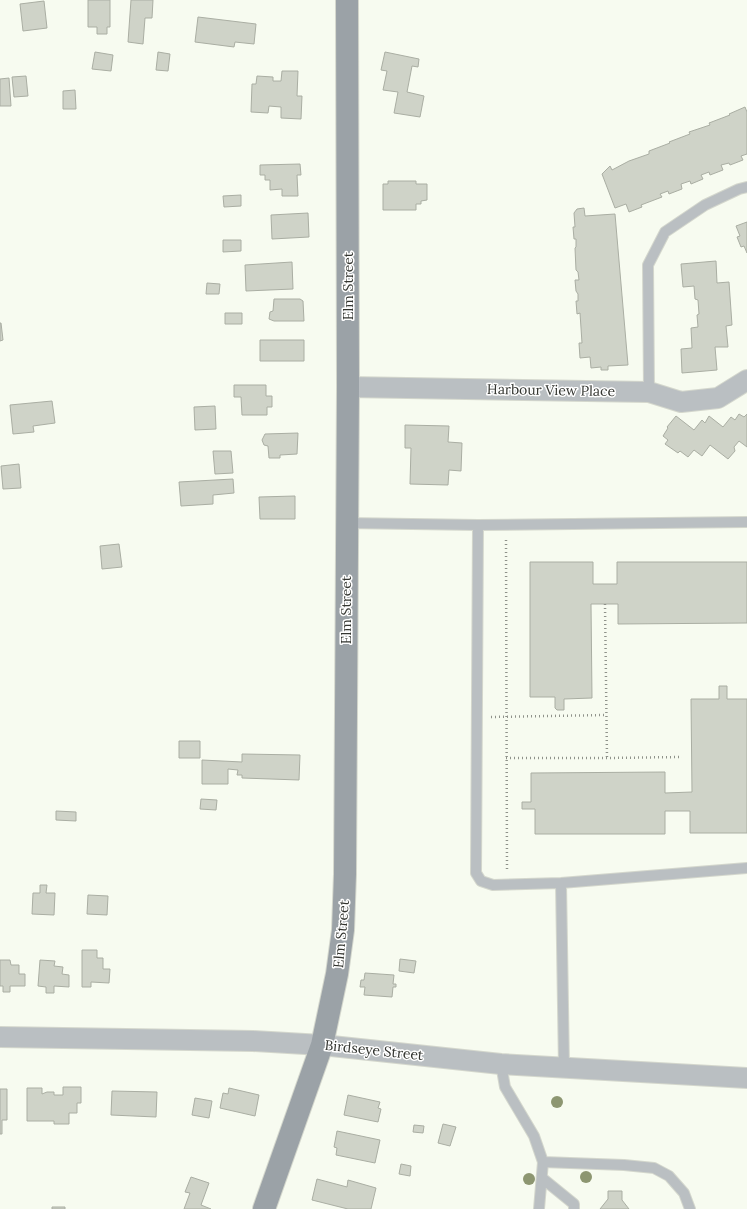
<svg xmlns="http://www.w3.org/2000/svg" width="747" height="1209" font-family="Lora,serif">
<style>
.building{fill:#cfd3c8;stroke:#aaaea3}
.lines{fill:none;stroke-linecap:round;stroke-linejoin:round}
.lane-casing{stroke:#d4d7cd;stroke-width:12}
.street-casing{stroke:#d4d7cd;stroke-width:22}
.secondary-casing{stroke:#d4d7cd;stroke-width:24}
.path{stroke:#8f928a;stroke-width:2.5;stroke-dasharray:1 3;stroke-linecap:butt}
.lane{stroke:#babfc2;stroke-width:10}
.street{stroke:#babfc2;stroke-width:20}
.secondary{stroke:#9ba2a7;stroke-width:22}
.tree{fill:#8d9671}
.labels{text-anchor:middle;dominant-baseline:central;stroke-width:3;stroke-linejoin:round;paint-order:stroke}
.street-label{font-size:14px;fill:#32342f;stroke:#fff}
</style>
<rect width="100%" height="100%" fill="#f7fbf0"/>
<!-- building -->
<path class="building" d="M88,0H110V27H107V34H97V27H88Z
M131,0H153L152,18H145L143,44L128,42Z
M44,1L47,28L23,31L20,4Z
M198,17L256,24L254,44L235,42L234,47L195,42Z
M95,52L113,55L111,71L92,69Z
M158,52L170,54L168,71L156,70Z
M385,52L419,59L418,67L412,66L407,92L424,96L420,117L394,113L398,92L383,90L387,71L381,70Z
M282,71H298L297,96H302L301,119L281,118V107L269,106L268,113L251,112L252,84H256L257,76L273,77V81H281Z
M26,76L28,96L14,97L12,77Z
M9,78L11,106H0V79Z
M75,90L76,109H63V91Z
M745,107L747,112V154L741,156L743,160L730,165L729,163L721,165L723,170L710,175L709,172L701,175L703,179L691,184L690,181L681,184L682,189L669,194L668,191L660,194L662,197L641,205L642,207L629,212L626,204L615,208L602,174L610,166L612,170L629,161L649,154V151L670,143L669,142L690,134L689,132L710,125L709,123L730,115L729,114Z
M300,164L301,175H297L298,196H282V189L270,190V180H265V175H260V165Z
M388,181H416V184H427V200L421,201V204H416V210H383V184H388Z
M241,195V206L224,207L223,196Z
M584,208L585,216L615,214L628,365L608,366V370H601V367L591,368L590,357L580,358L579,343H582L580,313L577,314L576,301H578V294L576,291L575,280H579L578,272L576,270L575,248L576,247V239H574L573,227H575L574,213L577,209Z
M308,213L309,237L272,239L271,215Z
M747,222V253L744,246L741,247L737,237L740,236L736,226Z
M223,240H241V251L223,252Z
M716,261L717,283L729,282L732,325L726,326L728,347H715L717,370L682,373L681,349L692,348L691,328L698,327L697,315L699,314L698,300L695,299L694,286L683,287L681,264Z
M292,262L293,289L246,291L245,265Z
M207,283L220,284L219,294H206Z
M274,299H300L303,301L304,321H274L269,319L270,312L273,311Z
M225,313H242V324H225Z
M0,323H1L3,340L0,341Z
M260,340H304V361H260Z
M234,385H266V396H272V407H267V415H242L241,397H234Z
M52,401L55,423L33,426L34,432L13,434L10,405Z
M215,406L216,429L195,430L194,407Z
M739,414L744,417L747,414V447L739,441L734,447L735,451L728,459L710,445L702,456L694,450L688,457L680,451L678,453L665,444L668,440L663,436L668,428L667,427L676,416L694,430L702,420L705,423L709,416L723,427L731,417L735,420Z
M405,425L449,426L448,442L462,443L461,471L449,470L448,485L410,484L411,448H405Z
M298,433L297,454L280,455V458H269L268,446L264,445L262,440L265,434Z
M213,451H231L233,473L215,474Z
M19,464L21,488L3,489L1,466Z
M233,479L234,493L213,495V504L181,506L179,482Z
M295,496V519H260L259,497Z
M119,544L122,567L102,569L100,546Z
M530,562H593V584H617V562H747V623L618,624V604H591L592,698L564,699V710H557L555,708V697H530Z
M719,686H727V699H747V833H690V811H665V834H535V809H522V802H531V773L665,772V793L692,792L691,699H719Z
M179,741H200V758H179Z
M242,754L300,755L299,780L242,778V775H237L238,770L228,769V784H202V760L242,762Z
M201,799L217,800L216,810L200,809Z
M56,811L76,812V821L56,820Z
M40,885H47L46,893H55L54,915L32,914L33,893H40Z
M88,895L108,896L107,915L87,914Z
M82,950H97V958H103V969H110L109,983L91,982V987H82Z
M400,959L416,961L414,973L399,971Z
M0,960H10L11,965H19V974H25V986H10V992H3V986H0Z
M40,960L55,961L54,966L63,967L62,974L69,975V987L54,986V993H46V987L38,986Z
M365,973L394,975L393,984H396V987H393L392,997L364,995L365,987H360L361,980H364Z
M63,1087H81V1103H77V1113H69V1124H54V1121H27V1088H42V1094L47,1092H54V1095H63Z
M229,1088L259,1095L255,1116L220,1108L223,1093L228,1094Z
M0,1089H7V1120H2V1134H0Z
M112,1091L157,1092L156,1117L111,1115Z
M348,1095L380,1102L378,1108L381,1109L378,1122L344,1115Z
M195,1098L212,1101L209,1118L192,1115Z
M443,1124L456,1127L450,1146L438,1143Z
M414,1125L424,1126L423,1133L413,1132Z
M337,1131L380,1140L375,1163L336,1155L337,1148L334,1147Z
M401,1164L411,1166L410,1176L399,1174Z
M191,1177L209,1183L201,1205L211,1209H184L190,1193L185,1192Z
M317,1179L347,1187L348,1180L376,1188L371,1209H348L312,1200Z
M608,1191H622V1200L629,1209H600L608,1199Z
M52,1207H65V1209H52Z"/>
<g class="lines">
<defs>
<path id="lane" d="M649,392L648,265L665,232L705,205L739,189L747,187
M346,523L478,525L747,522
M478,525L476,873L481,881L493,885L561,883L747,868
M561,883L564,1067
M501,1064L505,1087L534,1136L543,1162L539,1209
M543,1162L624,1165L654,1168L669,1176L684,1193L690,1209
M542,1178L574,1204V1209"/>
<path id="street" d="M348,387L649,392L681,402L718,398L747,380
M0,1037L253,1041L322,1045L501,1064L747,1078"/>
<path id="secondary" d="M264,1209L322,1045L337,974L343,930L345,874L348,387L347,0"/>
</defs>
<!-- lane casing -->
<use href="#lane" class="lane-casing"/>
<!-- street casing -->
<use href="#street" class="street-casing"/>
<!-- secondary casing -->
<use href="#secondary" class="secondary-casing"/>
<!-- path -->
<path class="path" d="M506,540L507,871
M605,604L607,758
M491,717L606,715
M506,758H607L682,757"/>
<!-- lane -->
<use href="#lane" class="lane"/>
<!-- street -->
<use href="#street" class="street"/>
<!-- secondary -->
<use href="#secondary" class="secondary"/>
</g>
<!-- trees -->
<g class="tree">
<circle cx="557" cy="1102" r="6"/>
<circle cx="586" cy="1177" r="6"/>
<circle cx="529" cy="1179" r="6"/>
</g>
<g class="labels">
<!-- street labels -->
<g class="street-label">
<text transform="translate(348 286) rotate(-90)">Elm Street</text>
<text transform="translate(551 390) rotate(1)">Harbour View Place</text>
<text transform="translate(346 610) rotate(-90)">Elm Street</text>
<text transform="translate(341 934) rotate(-85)">Elm Street</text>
<text transform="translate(374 1050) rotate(6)">Birdseye Street</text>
</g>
</g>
</svg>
